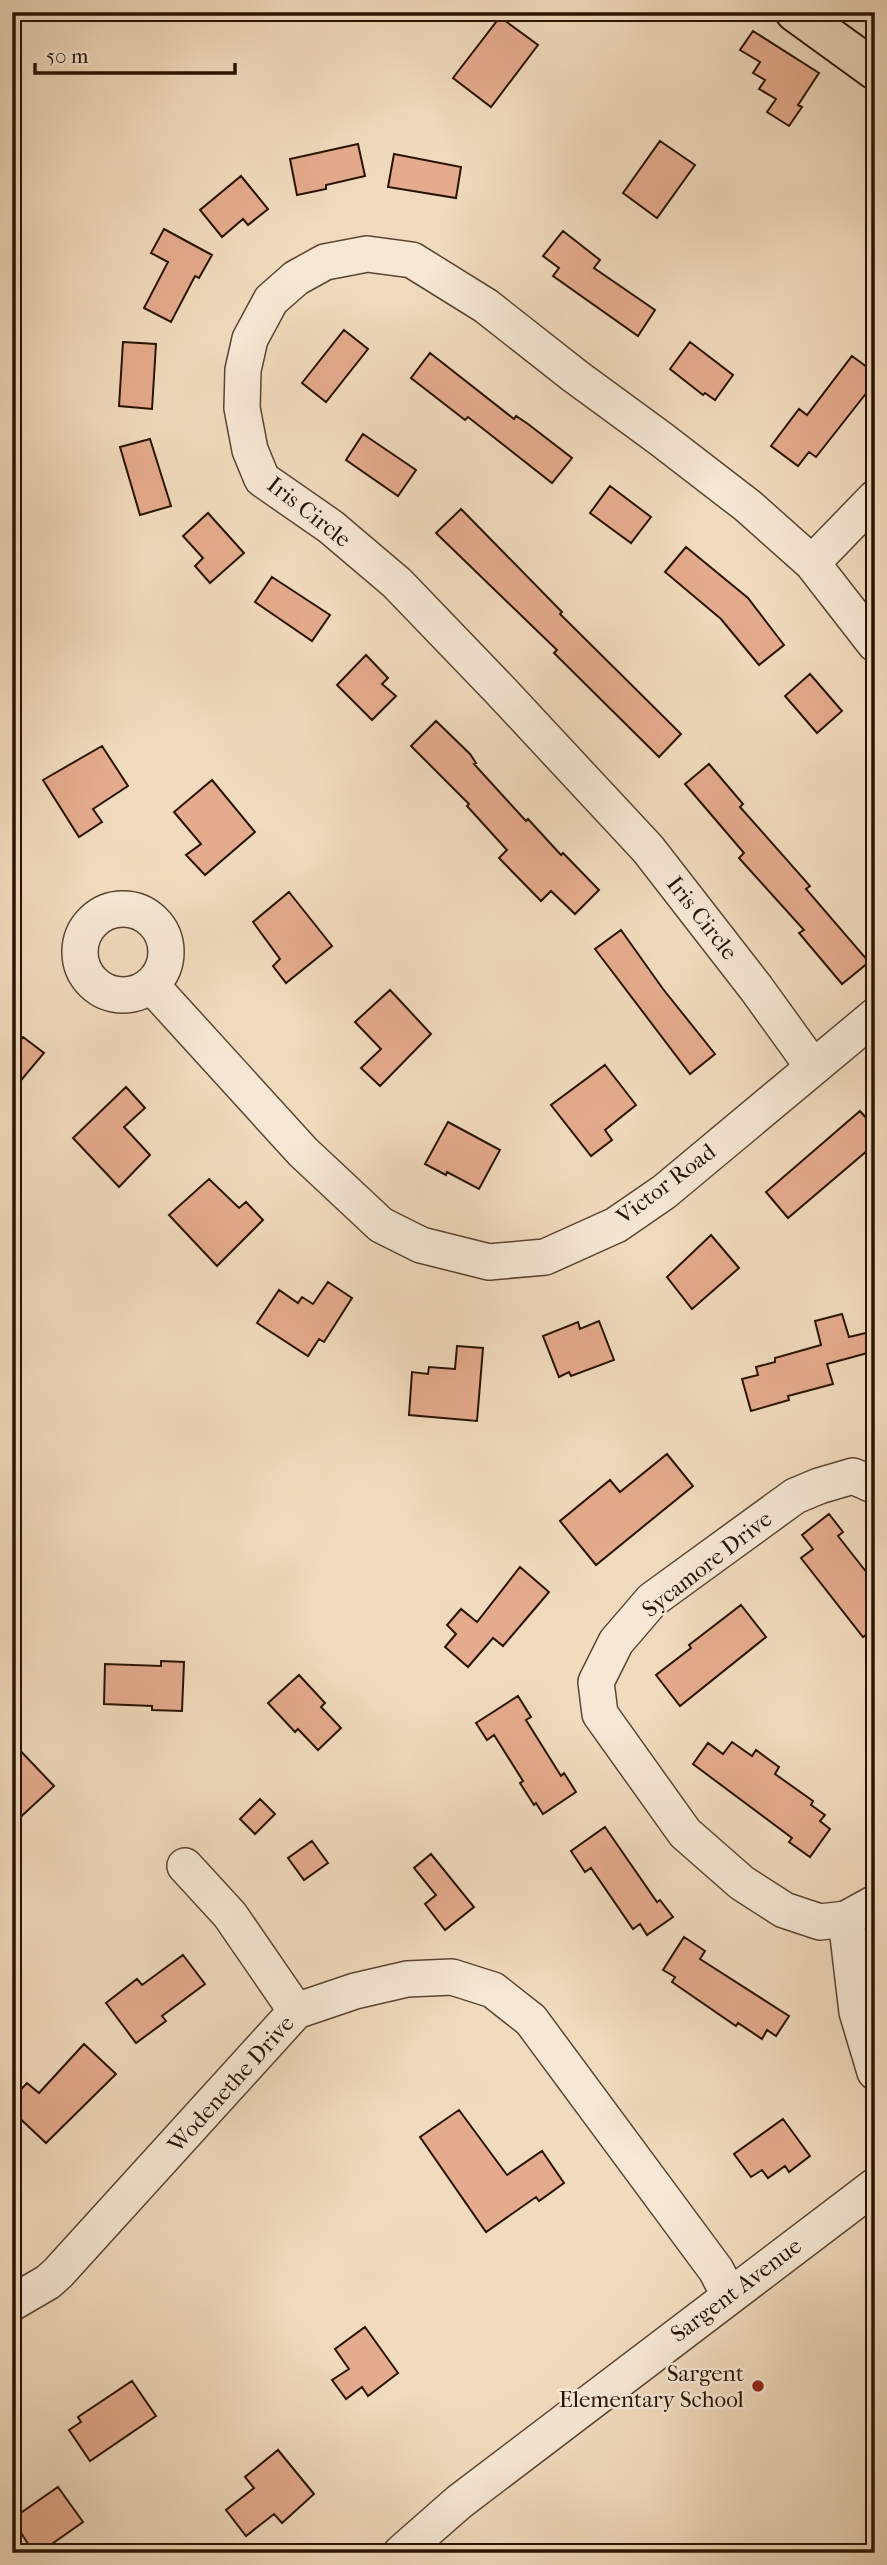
<svg xmlns="http://www.w3.org/2000/svg" width="887" height="2565" font-family="'IM FELL French Canon',serif">
<style>
.building{fill:#e5ab8e;stroke:#291300;stroke-width:2}
.lines{fill:none;stroke-linecap:round;stroke-linejoin:round}
.minor-casing{stroke:#5b4530;stroke-width:38}
.major-casing{stroke:#291300;stroke-width:42}
.minor{stroke:#f6e8d5;stroke-width:35}
.major{stroke:#f1dbbe;stroke-width:38}
.poi-dot{fill:#8f2418;stroke:#f6e8d5;stroke-width:2.5}
.labels{text-anchor:middle;dominant-baseline:central;stroke-width:5;stroke-linejoin:round;paint-order:stroke}
.street-label{font-size:23px;fill:#291300;stroke:#f6e8d5}
.poi-label{font-size:23px;fill:#291300;stroke:#f6e8d5;text-anchor:end}
</style>
<rect width="100%" height="100%" fill="#f1dbbe"/>
<filter id="stains"><feTurbulence type="fractalNoise" baseFrequency=".00286" numOctaves="4"/><feColorMatrix values="0 0 0 0 .2 0 0 0 0 .09 0 0 0 0 .02 0 0 0 .5 -.17"/></filter>
<radialGradient id="worn" r=".72"><stop offset=".6" stop-color="#630" stop-opacity="0"/><stop offset="1" stop-color="#630" stop-opacity=".3"/></radialGradient>
<!-- building -->
<path class="building" d="M500,17L538,45L491,107L453,78Z
M753,31L819,73L798,105L802,107L789,126L767,112L776,99L759,89L765,80L753,73L760,62L740,50Z
M660,141L695,165L657,218L623,193Z
M358,144L365,176L326,185V189L297,195L290,159Z
M394,154L461,167L456,198L388,187Z
M241,176L268,209L248,225L243,219L222,237L200,210Z
M164,229L212,255L199,278L195,276L171,322L144,308L168,262L151,253Z
M563,231L600,260L594,268L655,310L638,336L553,276L559,268L543,256Z
M344,330L368,349L326,402L302,383Z
M123,342L156,344L152,409L119,406Z
M690,342L733,375L715,400L705,393L703,395L670,369Z
M430,353L514,419L516,416L528,424L572,458L552,483L468,417L465,420L411,378Z
M852,356L875,373V382L816,457L809,452L798,466L771,446L799,409L807,415Z
M363,434L416,470L398,496L346,460Z
M150,439L171,506L140,515L120,447Z
M610,486L651,517L631,543L590,513Z
M461,509L562,612L560,614L681,734L659,757L554,653L557,650L436,533Z
M208,513L244,553L210,583L195,566L203,558L183,536Z
M686,547L748,598L784,645L759,665L721,619L665,572Z
M272,577L330,615L312,641L255,602Z
M366,655L388,678L382,684L396,696L372,720L337,685Z
M810,674L842,711L817,733L785,696Z
M436,721L470,754L476,763L474,764L526,821L528,819L561,855L563,853L599,890L575,914L551,891L541,901L499,858L507,850L467,806L469,804L411,746Z
M102,746L128,786L93,809L102,822L79,837L43,780Z
M709,764L743,804L740,807L810,886L806,889L869,962L842,984L799,933L804,930L739,858L744,853L685,784Z
M212,780L255,832L205,875L186,855L201,844L174,812Z
M289,892L332,946L286,983L273,966L280,959L253,922Z
M621,930L663,989L715,1054L690,1074L595,949Z
M390,990L431,1034L380,1086L361,1068L381,1049L355,1022Z
M23,1037L44,1053L12,1091V1050Z
M605,1065L636,1105L605,1130L612,1140L591,1156L551,1105Z
M126,1087L145,1108L124,1127L150,1155L119,1187L73,1138Z
M860,1111L875,1128V1144L788,1218L766,1192Z
M448,1122L500,1150L479,1189L447,1172L446,1175L425,1164Z
M209,1179L239,1208L246,1202L263,1220L217,1266L169,1215Z
M711,1235L739,1268L692,1309L667,1277Z
M328,1282L352,1298L324,1342L319,1339L308,1356L257,1323L279,1290L298,1303L302,1297L313,1304Z
M842,1314L849,1337L874,1331L875,1351L827,1364L833,1384L788,1396L789,1400L751,1411L742,1379L758,1375L756,1367L775,1362V1358L821,1345L815,1321Z
M599,1321L614,1360L571,1376L569,1372L559,1377L543,1336L578,1322L580,1329Z
M457,1346L483,1348L477,1421L409,1415L412,1372L428,1374L429,1367L455,1369Z
M667,1454L693,1486L596,1565L560,1521L610,1480L620,1492Z
M829,1514L843,1532L838,1536L875,1583V1628L863,1637L801,1558L813,1549L802,1535Z
M520,1567L549,1592L503,1646L493,1638L468,1667L445,1647L456,1634L447,1625L461,1609L477,1622Z
M741,1605L766,1637L680,1706L656,1675L691,1648L689,1645Z
M161,1661L184,1662L182,1711L152,1710V1706L104,1704L105,1664L161,1666Z
M299,1675L325,1703L321,1707L341,1728L318,1750L298,1729L295,1732L268,1703Z
M518,1696L531,1717L526,1720L561,1776L564,1773L576,1792L543,1814L536,1803L534,1805L520,1783L523,1781L494,1735L487,1740L476,1723Z
M12,1742L54,1786L12,1825Z
M732,1742L752,1756L756,1750L779,1767L775,1774L813,1801L811,1805L825,1815L820,1821L830,1829L810,1857L789,1842L792,1838L693,1764L708,1743L723,1754Z
M260,1799L275,1814L255,1834L240,1819Z
M605,1827L657,1902L660,1900L673,1917L647,1935L640,1924L633,1929L591,1868L585,1872L571,1851Z
M312,1841L328,1863L304,1880L288,1858Z
M431,1854L474,1907L445,1930L425,1904L436,1895L414,1868Z
M684,1937L705,1951L700,1959L789,2016L776,2036L767,2030L762,2039L738,2023L736,2026L672,1982L675,1977L663,1970Z
M183,1955L205,1984L162,2016L166,2021L136,2043L106,2003L137,1979L142,1985Z
M84,2044L116,2074L46,2143L12,2111V2099L27,2083L39,2093Z
M459,2110L507,2175L542,2151L564,2183L539,2201L536,2197L486,2232L420,2137Z
M783,2119L810,2156L789,2172L785,2166L768,2178L762,2170L751,2177L734,2154Z
M365,2327L398,2373L368,2396L362,2387L346,2399L332,2380L349,2369L335,2349Z
M132,2381L156,2416L90,2461L69,2430L81,2422L78,2417Z
M278,2450L314,2494L282,2523L274,2514L246,2536L226,2510L254,2488L245,2477Z
M58,2487L83,2522L39,2553H34L12,2519Z"/>
<g class="lines">
<defs>
<path id="minor" d="M812,563L875,498
M80 952a43 43 0 1 1 86 0a43 43 0 1 1-86 0Z
M151,985L303,1152L381,1225L421,1245L489,1262L545,1257L616,1225L664,1192L875,1016
M813,1067L756,988L648,849L499,689L397,583L331,527L262,479L250,450L242,408L243,370L250,339L271,300L296,278L325,262L367,254L412,260L486,306L575,376L661,439L748,506L812,563L875,644
M875,1486L853,1476L819,1486L795,1496L652,1600L616,1642L596,1682L600,1714L685,1833L742,1883L784,1910L820,1922L846,1919L875,1903
M185,1866L230,1915L296,2011
M846,1919L857,2012L875,2072
M12,2303L48,2282L58,2273L296,2011L355,1991L407,1979L452,1977L493,1990L531,2020L716,2270L729,2295
M401,2553L459,2502L875,2186"/>
<path id="major" d="M795,12L875,70"/>
</defs>
<!-- minor casing -->
<use href="#minor" class="minor-casing"/>
<!-- major casing -->
<use href="#major" class="major-casing"/>
<!-- minor -->
<use href="#minor" class="minor"/>
<!-- major -->
<use href="#major" class="major"/>
</g>
<!-- markers -->
<circle class="poi-dot" cx="758" cy="2386" r="7"/>
<g class="labels">
<!-- street labels -->
<g class="street-label">
<text transform="translate(309 512) rotate(38)">Iris Circle</text>
<text transform="translate(702 918) rotate(52)">Iris Circle</text>
<text transform="translate(666 1184) rotate(-37)">Victor Road</text>
<text transform="translate(707 1564) rotate(-38)">Sycamore Drive</text>
<text transform="translate(231 2084) rotate(-48)">Wodenethe Drive</text>
<text transform="translate(736 2290) rotate(-37)">Sargent Avenue</text>
</g>
<!-- poi labels -->
<g class="poi-label">
<text x="744" y="2373">Sargent<tspan x="744" dy="26">Elementary School</tspan></text>
</g>
</g>
<!-- margin -->
<rect width="887" height="2565" fill="none" stroke="#f1dbbe" stroke-width="42"/>
<rect x="14" y="14" width="859" height="2537" fill="none" stroke="#291300" stroke-width="3.5"/>
<rect x="21" y="21" width="845" height="2523" fill="none" stroke="#291300" stroke-width="2"/>
<!-- scale -->
<path d="M35 63v10h200v-10" fill="none" stroke="#291300" stroke-width="3.5"/>
<text x="46" y="63" font-size="21" fill="#291300" stroke="#f6e8d5" stroke-width="5" paint-order="stroke">50 m</text>
<rect width="100%" height="100%" filter="url(#stains)"/>
<rect width="100%" height="100%" fill="url(#worn)"/>
</svg>
